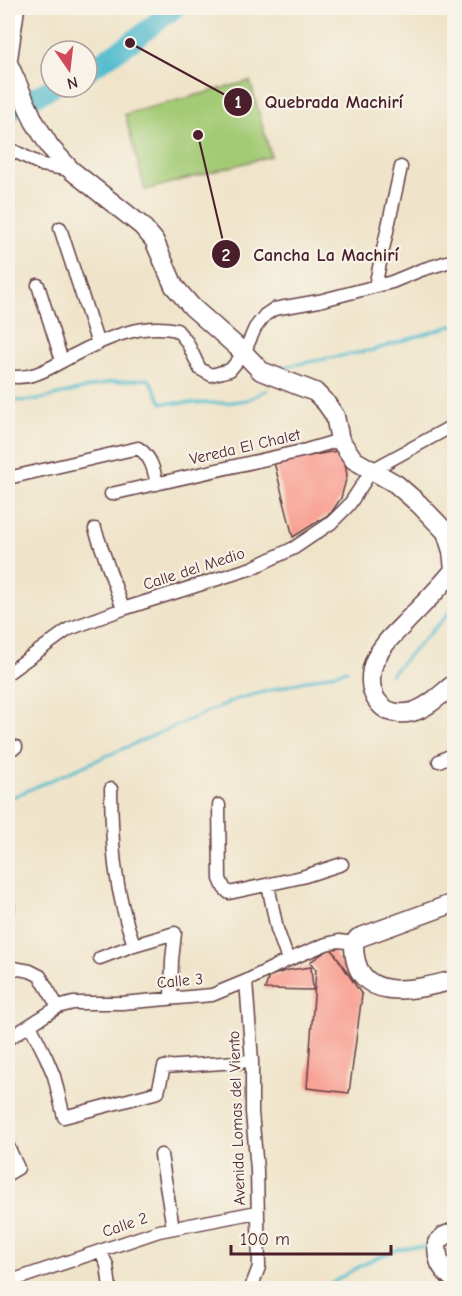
<svg xmlns="http://www.w3.org/2000/svg" width="462" height="1296" font-family="'Comic Neue',sans-serif">
<style>
.garden{fill:#a3ca75;stroke:#767450;stroke-width:1.5}
.lines{fill:none;stroke-linecap:round;stroke-linejoin:round}
.stream{stroke:#51bbce;stroke-width:3}
.river{stroke:#51bbce;stroke-width:20}
.building{fill:#f89e91}
.minor-casing{stroke:#633d43;stroke-width:15}
.secondary-casing{stroke:#633d43;stroke-width:21}
.minor{stroke:#fff;stroke-width:12}
.secondary{stroke:#fff;stroke-width:18}
.labels{text-anchor:middle;dominant-baseline:central;stroke-width:4.5;stroke-linejoin:round;paint-order:stroke}
.street-label{font-size:16px;fill:#4a1f2b;stroke:#f7f3e8}
.leader{fill:none;stroke:#4a1f2b;stroke-width:2}
.callout-dot{fill:#4a1f2b;stroke:#f7f3e8;stroke-width:2}
.mark-label{font-size:18px;text-anchor:middle;font-weight:bold;fill:#fff}
.callout-label{font-size:18px;text-anchor:middle;font-weight:bold;fill:#4a1f2b;stroke:#f7f3e8;stroke-width:4.5;stroke-linejoin:round;paint-order:stroke}
</style>
<rect width="100%" height="100%" fill="#f7f3e8"/>
<filter id="ink" filterUnits="userSpaceOnUse"><feTurbulence type="fractalNoise" baseFrequency=".0167" numOctaves="2"/><feDisplacementMap in="SourceGraphic" scale="12" xChannelSelector="R" yChannelSelector="G"/><feConvolveMatrix kernelMatrix="1 2 1 2 8 2 1 2 1" color-interpolation-filters="sRGB"/></filter>
<filter id="wash" filterUnits="userSpaceOnUse"><feTurbulence type="fractalNoise" baseFrequency=".008" numOctaves="4" result="noise"/><feDisplacementMap in="SourceGraphic" scale="24" xChannelSelector="R" yChannelSelector="G"/><feGaussianBlur stdDeviation="1.35" result="paint"/><feColorMatrix in="noise" values="0 0 0 0 0 0 0 0 0 0 0 0 0 0 0 0 0 1.4 0 .05"/><feComposite in="paint" operator="in"/></filter>
<g filter="url(#wash)">
<rect width="100%" height="100%" fill="#efe4c9"/>
<!-- garden -->
<path class="garden" d="M250,81L271,156L145,190L125,114Z"/>
<g class="lines">
<!-- stream -->
<path class="stream" d="M282,367L373,350L454,325
M8,401L37,400L111,382L149,379L162,403H225L247,400L267,390
M390,675L454,608
M8,799L237,699L347,670
M445,1252L454,1253
M325,1288C348,1272 383,1251 411,1247C417,1246 424,1248 430,1249"/>
<!-- river -->
<path class="river" d="M87,71L130,43L175,8
M8,112L53,87"/>
</g>
<g id="blocks">
<!-- building -->
<path class="building" d="M337,451L345,463L347,476L341,498L331,513L293,537L274,462Z
M331,948L362,995L349,1093L307,1088L316,970L310,962Z
M311,967L313,990L265,989L269,976L289,970Z"/>
</g>
</g>
<g filter="url(#ink)">
<use href="#blocks" fill-opacity="0" stroke="#633d43" stroke-width="1.5"/>
<g class="lines">
<defs>
<path id="minor" d="M8,148L42,165L71,170
M60,228L98,344
M38,285L62,361
M375,286L401,167
M8,376C32,381 51,367 72,356C104,339 141,322 177,330L187,342L200,369L211,375L230,370L244,353L255,328L265,315L274,309L319,301L392,282L421,270L454,260
M8,478L138,448C151,456 154,470 157,484
M111,494L306,450L340,440
M95,529L123,609
M8,673L69,629L123,609L252,568L294,548L331,523L349,505L372,470L454,425
M8,749L16,747
M439,761L454,754
M111,789C112,847 114,889 134,945
M219,805L220,879L224,888L229,893L302,877L342,864
M268,885L277,929L288,960
M8,910V905
M100,958L134,945L175,933L172,960L171,998
M8,967L30,971L40,976L58,1007
M246,981L252,1061V1112L257,1170L259,1267L251,1288
M30,1025L46,1057L54,1076L64,1117L158,1092L164,1067L252,1061
M8,1039L58,1007L73,1003H122L212,995L246,981L288,960L326,944L339,941L354,943
M8,1146L18,1168L8,1174
M161,1155L173,1228
M100,1251L107,1265L110,1288
M8,1282L159,1231L257,1212"/>
<path id="secondary" d="M8,59L15,8
M8,63L34,121L50,147L71,170L142,226L154,240L174,286L192,307L244,353L261,371L315,392L326,403L335,416L340,440L354,460L396,484L419,504L446,532L452,551L454,570C439,589 421,606 404,624C393,635 382,645 375,660C363,688 378,720 412,712C428,708 442,693 454,684
M454,903L358,938L354,943C353,1006 415,990 454,980
M454,1232L444,1236L437,1243C437,1260 440,1269 454,1279"/>
</defs>
<!-- minor casing -->
<use href="#minor" class="minor-casing"/>
<!-- secondary casing -->
<use href="#secondary" class="secondary-casing"/>
<!-- minor -->
<use href="#minor" class="minor"/>
<!-- secondary -->
<use href="#secondary" class="secondary"/>
</g>
</g>
<g class="labels">
<!-- street labels -->
<g class="street-label">
<text transform="translate(245 447) rotate(-13)">Vereda El Chalet</text>
<text transform="translate(194 569) rotate(-18)">Calle del Medio</text>
<text transform="translate(180 981) rotate(-5)">Calle 3</text>
<text transform="translate(237 1118) rotate(-92)">Avenida Lomas del Viento</text>
<text transform="translate(125 1225) rotate(-19)">Calle 2</text>
</g>
</g>
<!-- callouts -->
<path class="leader" d="M130 43L238 102M198 135L226 254"/>
<g class="callout-dot">
<circle cx="130" cy="43" r="6"/>
<circle cx="198" cy="135" r="6"/>
<circle cx="238" cy="102" r="15"/>
<circle cx="226" cy="254" r="15"/>
</g>
<g class="mark-label">
<text x="238" y="108">1</text>
<text x="226" y="261">2</text>
</g>
<g class="callout-label">
<text x="334" y="108">Quebrada Machirí</text>
<text x="326" y="261">Cancha La Machirí</text>
</g>
<!-- margin -->
<rect width="462" height="1296" fill="none" stroke="#f7f3e8" stroke-width="30"/>
<!-- north arrow -->
<g transform="translate(69 69) rotate(166)"><circle r="28" fill="#f7f3e8" stroke="#b29e9c" stroke-width="1.5"/>
<path d="M0-4.5L10 22L0 15L-10 22Z" fill="#d1495b"/>
<text y="-9" font-size="16" font-weight="bold" text-anchor="middle" fill="#4a1f2b">N</text>
</g>
<!-- scale -->
<path d="M231 1245v9h160v-9" fill="none" stroke="#4a1f2b" stroke-width="3"/>
<text x="240" y="1245" font-size="18" fill="#4a1f2b" stroke="#f7f3e8" stroke-width="4.5" paint-order="stroke">100 m</text>
</svg>
